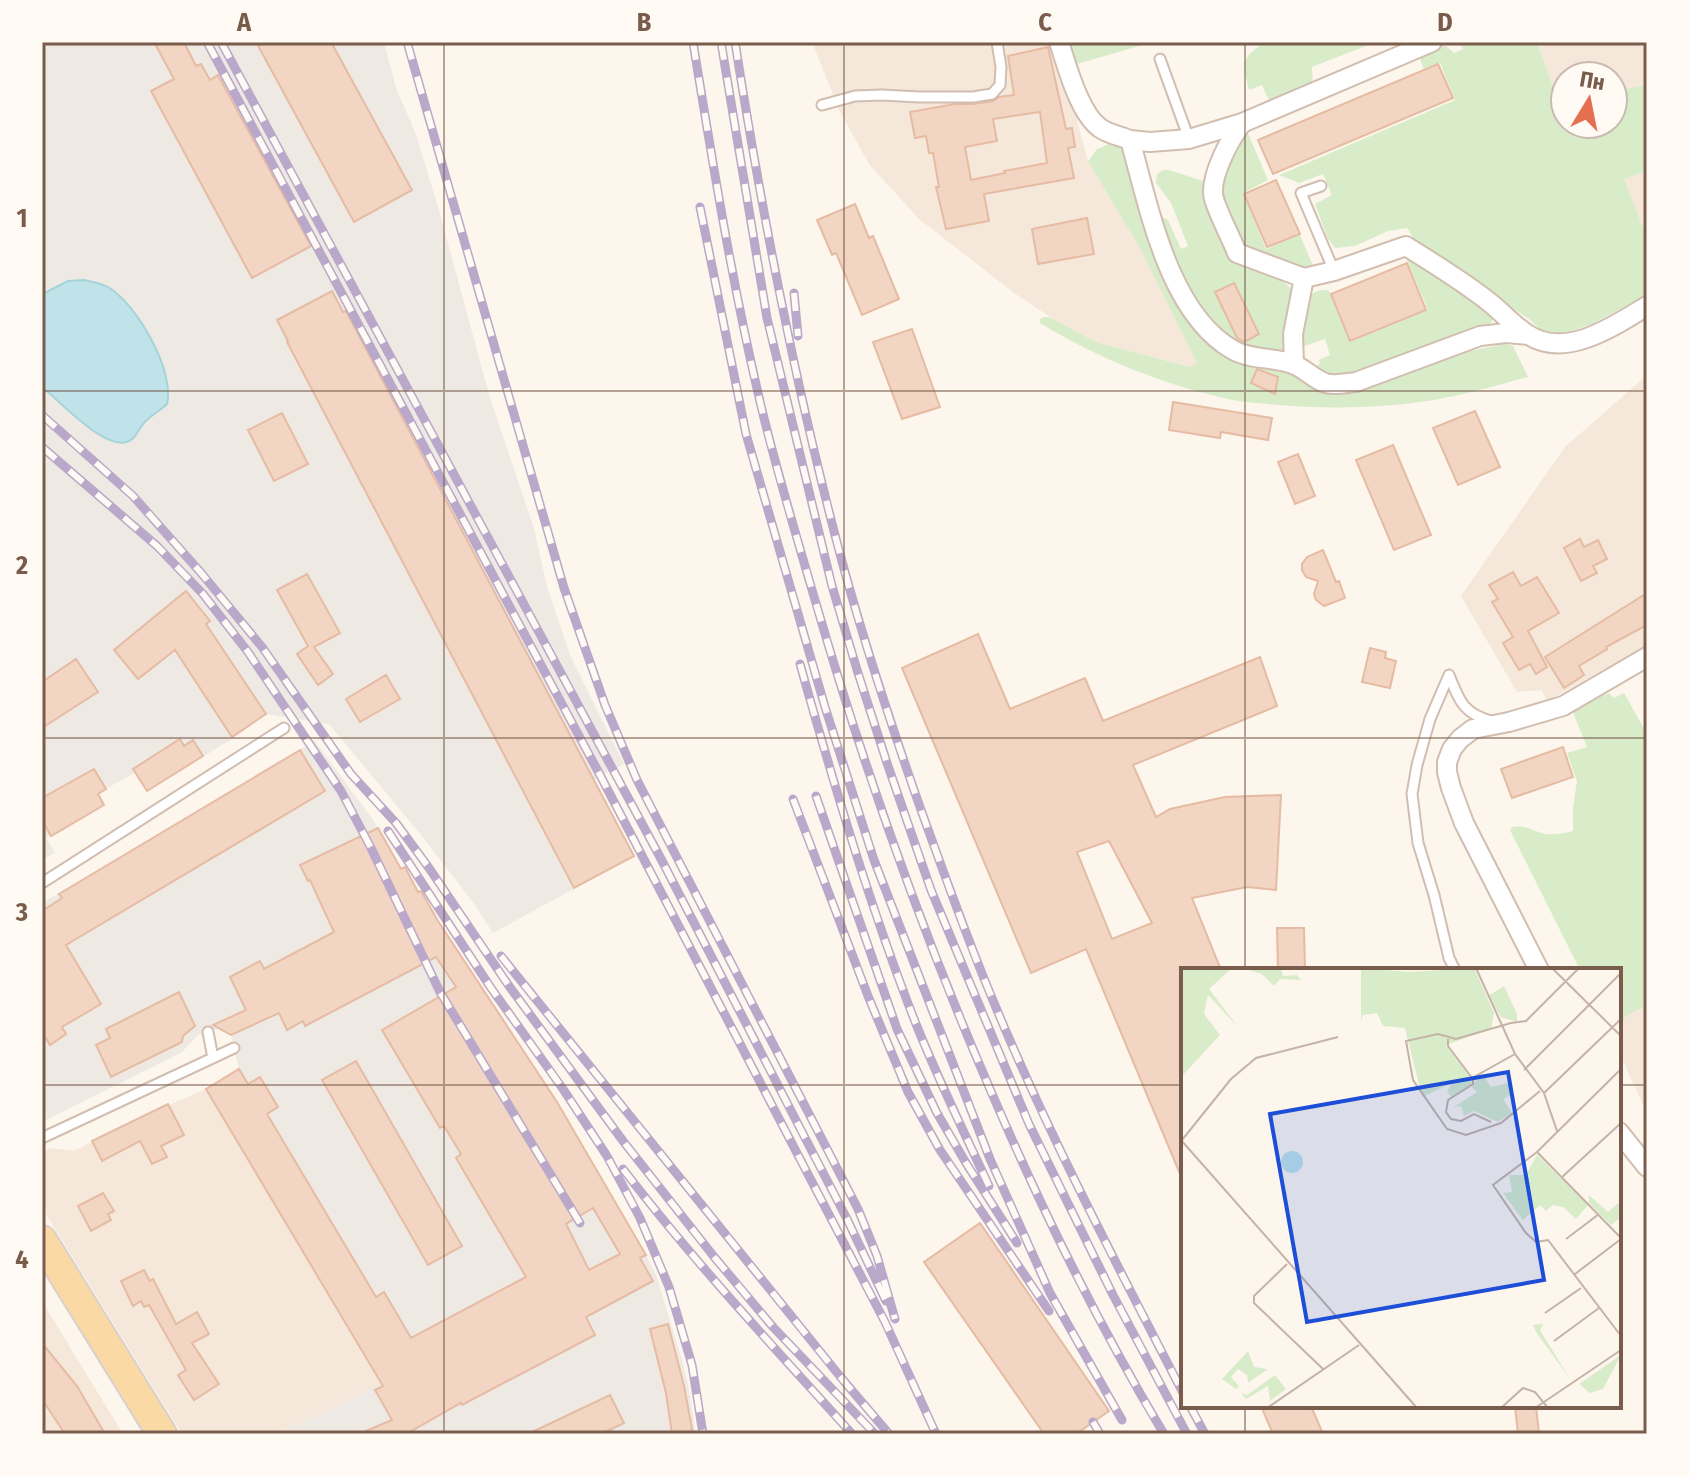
<svg xmlns="http://www.w3.org/2000/svg" width="1689" height="1476" font-family="'Fira Sans Condensed',sans-serif">
<style>
.residential{fill:#f5e8da}
.industrial{fill:#efe9e4}
.green{fill:#d8ecc9}
.water{fill:#bfe3e8;stroke:#a5d3da;stroke-width:2}
.building{fill:#f3d5c3;stroke:#e6bba3;stroke-width:2;fill-rule:evenodd}
.lines{fill:none;stroke-linecap:round;stroke-linejoin:round}
.lane-casing{stroke:#d1beb0;stroke-width:13}
.street-casing{stroke:#d1beb0;stroke-width:22}
.primary-casing{stroke:#dad1cd;stroke-width:32}
.lane{stroke:#fff;stroke-width:9}
.street{stroke:#fff;stroke-width:18}
.primary{stroke:#fbd9a5;stroke-width:28}
.rail-casing{stroke:#b9a8c9;stroke-width:9}
.rail{stroke:#fffaf3;stroke-width:6;stroke-dasharray:18;stroke-linecap:butt}
.grid{fill:none;stroke:#7a5c4d;stroke-width:2;stroke-opacity:0.55}
.inset-road{fill:none;stroke:#c5b3a7;stroke-width:2}
.view{fill:#1d4ed8;fill-opacity:0.15;stroke:#1d4ed8;stroke-width:4}
.inset-edge{fill:none;stroke:#7a5c4d;stroke-width:4}
.neatline{fill:none;stroke:#7a5c4d;stroke-width:3}
.grid-label{font-size:26px;text-anchor:middle;font-weight:bold;fill:#7a5c4d}
</style>
<rect width="100%" height="100%" fill="#fdf6ec"/>
<!-- residential -->
<path class="residential" d="M812,42H1057L1087,158L1141,250L1197,362L1196,365L1191,367L1183,365L1096,342L1058,322L1014,293L919,219L869,164L840,112Z
M1537,42H1647V85L1613,91V76H1565V79L1552,84Z
M1647,171V238L1623,179Z
M1647,375V645L1547,701L1542,690L1517,692L1461,596L1565,447Z
M1647,1005V1114L1619,1052V1035L1625,1017Z
M206,1089L381,1384L331,1409L272,1434H182L42,1208V1152L51,1148L74,1151L128,1123Z
M42,1302L45,1306L123,1434H42Z"/>
<!-- industrial -->
<path class="industrial" d="M42,42H384L396,88L416,134L438,207L490,398L534,528L547,587L570,655L624,764L593,780L634,856L493,933L472,901L421,835L329,724L266,714L232,736V739L147,791L135,773L98,793L105,805L46,838L55,853L42,860Z
M314,740L374,821L400,869L405,867L418,892L421,891L438,921L557,1102L646,1255L656,1275L682,1360L688,1384L696,1434H272L331,1409L381,1383L206,1089L239,1069L231,1035L219,1029L198,1035L181,1053L42,1122V903L300,750Z"/>
<!-- green -->
<path class="green" d="M1066,42H1153L1070,66Z
M1267,42H1376L1312,67L1313,85L1270,103L1262,85L1249,90C1242,62 1241,56 1267,42Z
M1460,42H1537L1552,84L1565,79V124H1613V91L1647,85V171L1624,179L1647,238V295L1592,324L1559,335L1545,334L1529,319L1430,254L1417,243L1407,228L1388,231L1355,246L1335,248L1328,239L1315,204L1332,195L1323,174L1299,183L1279,175L1455,100L1440,63L1424,69L1418,54L1436,47L1446,46L1454,53L1463,49Z
M1247,131L1268,180L1243,193L1266,249L1300,235L1314,268L1303,271L1243,250L1218,189L1236,144Z
M1111,143C1121,145 1123,150 1127,159L1156,257L1243,361L1290,374L1313,384L1504,344L1513,346L1528,377C1495,386 1461,396 1427,401C1374,409 1321,409 1268,404C1256,403 1244,402 1232,400C1164,385 1099,359 1040,323V319L1044,317H1049L1096,342L1190,367L1197,363L1141,250L1088,161L1097,149Z
M1163,170H1169L1206,182L1231,259L1235,263C1254,270 1278,275 1293,290L1284,352L1279,354L1239,346L1209,320L1172,265L1161,221L1164,218L1168,220L1181,249L1188,246L1171,203L1156,183L1157,174Z
M1409,259L1491,310L1494,318L1488,327L1354,374C1335,378 1331,378 1315,367L1320,364L1319,360L1330,355L1325,339L1302,347L1299,335L1307,299C1312,292 1320,288 1329,291L1350,342L1428,310L1407,260Z
M1609,693L1614,698L1624,693L1647,734V1005L1625,1017L1619,1035V970H1580L1510,830L1512,827C1525,824 1533,832 1546,834C1555,835 1564,833 1573,831V808L1577,781L1567,753L1587,747L1572,710Z"/>
<!-- water -->
<path class="water" d="M84,280C92,282 101,283 108,287C137,304 175,371 167,404C161,410 153,414 147,420C140,425 139,434 131,440C109,456 59,400 42,387V294L68,281Z"/>
<!-- building -->
<path class="building" d="M154,42H184L196,66L201,64L210,80L218,75L311,246L252,278L151,91L174,79Z
M256,42H331L412,190L354,222Z
M1048,47L1066,129L1072,128L1075,147L1068,148L1074,178L984,194L989,221L946,229L936,187H939L933,153H929L926,136L915,138L910,112L955,104H973L993,101L999,97L1014,95L1008,56ZM1040,112L1047,163L1004,171L1005,173L971,180L965,147L997,141L993,119Z
M1438,64L1453,98L1273,174L1258,140Z
M1276,180L1300,234L1267,247L1244,194Z
M855,204L869,238L873,236L899,299L862,315L836,253L832,255L817,220Z
M1087,218L1094,254L1038,264L1032,229Z
M1407,263L1426,310L1350,341L1331,294Z
M1234,283L1259,334L1244,342L1237,338L1215,292Z
M332,291L343,312L346,311L634,856L574,888L287,342L288,341L277,320Z
M912,329L940,407L902,419L873,342Z
M1257,369L1278,377L1275,394L1251,383Z
M1173,402L1272,418L1268,440L1221,432L1220,438L1169,430Z
M1475,411L1500,467L1458,485L1433,428Z
M282,413L308,464L274,481L248,430Z
M1393,445L1431,535L1394,550L1356,460Z
M1298,454L1315,496L1295,504L1278,462Z
M1580,539L1584,547L1598,540L1607,559L1593,566L1597,573L1581,581L1564,548Z
M1323,550L1336,582L1339,581L1345,598L1324,606L1316,600L1314,594L1318,581L1306,577L1302,570V564L1307,557Z
M1513,572L1521,586L1537,577L1559,613L1528,631L1547,667L1536,674L1530,664L1519,670L1503,643L1513,637L1492,602L1498,599L1489,585Z
M307,574L340,633L314,647L333,674L318,685L297,654L308,646L277,590Z
M186,591L210,621L206,624L266,714L232,737L175,650L138,679L114,650Z
M1647,593V625L1606,647L1607,649L1579,666L1584,675L1564,688L1545,657Z
M978,634L1010,709L1085,678L1103,721L1260,657L1277,706L1133,765L1156,817L1170,809L1225,797L1281,795L1276,890L1247,887L1192,898L1221,970H1183V1181L1086,949L1031,973L902,668ZM1109,841L1152,923L1112,939L1077,852Z
M1370,648L1386,652L1385,658L1396,661L1390,688L1362,682Z
M76,659L98,692L42,728V682Z
M386,675L400,699L360,722L346,699Z
M180,739L184,746L193,740L203,756L147,791L133,769Z
M1563,747L1573,777L1512,798L1501,769Z
M300,750L325,791L66,945L101,1004L62,1027L66,1034L50,1045L42,1032V911L62,898L59,894Z
M94,769L106,789L98,794L104,805L51,836L42,820V798Z
M378,828L401,869L405,867L418,892L421,891L438,921L557,1102L646,1255L640,1258L653,1281L586,1317L595,1335L462,1405L461,1403L406,1434H359L392,1420L375,1390L383,1386L206,1089L239,1069L248,1084L260,1077L278,1107L267,1114L376,1297L384,1292L411,1338L526,1277L456,1158L461,1154L444,1126L440,1128L382,1030L456,987L436,957L305,1026L303,1021L287,1030L279,1013L231,1035L213,1025L246,1010L230,977L260,961L264,969L334,932L310,880L308,881L300,865ZM593,1208L620,1254L589,1270L566,1224Z
M1277,928H1304L1305,970H1278Z
M179,992L195,1026L183,1036L182,1042L111,1077L96,1045L110,1038L106,1029Z
M356,1061L462,1246L428,1265L322,1080Z
M168,1104L184,1135L161,1146L167,1157L152,1164L140,1141L102,1161L92,1141Z
M103,1193L114,1211L108,1214L111,1220L91,1231L78,1206Z
M980,1223L1109,1411L1076,1434H1044L924,1262Z
M144,1270L150,1281L153,1279L176,1324L197,1312L209,1334L192,1343L219,1384L194,1400L178,1375L186,1370L149,1305L144,1307L141,1301L133,1306L121,1281Z
M668,1324L684,1386L693,1434H672L666,1393L650,1329Z
M42,1343L77,1386L105,1434H65L42,1399Z
M610,1395L624,1423L601,1434H528Z
M1261,1406H1311L1323,1434H1273Z
M1515,1406H1536L1539,1434H1518Z"/>
<g class="lines">
<defs>
<path id="lane" d="M1160,59L1189,139
M822,105L855,96L882,95L919,97H973L992,94L1000,85L1001,67L997,42
M1321,186L1301,193L1334,271
M1449,675L1430,719L1417,765L1412,794L1418,843L1434,895L1449,958L1455,970
M1449,675C1460,703 1464,714 1494,722
M42,883L284,728
M208,1032L213,1058
M42,1138L234,1048"/>
<path id="street" d="M1059,42C1067,66 1079,113 1100,128C1108,134 1120,136 1130,140C1149,206 1168,313 1233,350C1251,360 1274,357 1293,364C1305,369 1314,379 1325,383C1335,386 1346,383 1356,382L1480,336L1506,333L1528,335
M1432,42L1242,123C1230,139 1208,179 1214,199C1220,218 1230,235 1237,253L1304,278L1334,271L1406,246C1434,264 1463,281 1489,302C1502,312 1513,325 1527,334C1565,360 1614,326 1647,306
M1130,140L1150,142L1189,139L1242,123
M1294,365L1293,334L1304,278
M1539,970L1464,823L1451,788L1447,772V762L1452,749L1460,739L1473,729L1509,722L1563,706L1647,657
M1619,1132L1647,1167"/>
<path id="primary" d="M42,1240L162,1434"/>
</defs>
<!-- lane casing -->
<use href="#lane" class="lane-casing"/>
<!-- street casing -->
<use href="#street" class="street-casing"/>
<!-- primary casing -->
<use href="#primary" class="primary-casing"/>
<!-- lane -->
<use href="#lane" class="lane"/>
<!-- street -->
<use href="#street" class="street"/>
<!-- primary -->
<use href="#primary" class="primary"/>
<defs>
<path id="rail" d="M207,42L600,775L885,1322L936,1434
M221,42L660,857L847,1219L886,1301
M407,42L564,588L605,705L637,780L858,1209L877,1256L895,1319
M693,42C712,159 731,277 758,393C774,463 795,531 815,600C864,769 923,935 993,1096C1043,1212 1099,1326 1164,1434
M721,42L767,318L832,586L858,673L887,763L931,890L1029,1124L1113,1295L1187,1434
M735,42C761,208 793,373 835,535C859,628 889,719 921,810C944,873 966,936 992,998C1048,1134 1116,1263 1183,1393
M700,207L746,434L825,707L874,860L990,1159L1016,1217L1050,1293L1122,1420
M794,293L798,336
M42,415L133,496L202,574L262,647L351,774L396,823L429,868L509,986L623,1141L715,1258L773,1327L875,1434
M42,447L157,546L203,594L248,652L341,791L370,846L440,992L580,1223
M800,664C834,785 870,907 916,1024C938,1079 964,1132 989,1186
M816,796L897,1029L937,1113L966,1163L1017,1243
M793,799L868,996L908,1092L940,1150L1049,1311
M388,831L491,988L563,1089L607,1156L640,1218L669,1287L692,1365L703,1434
M501,956L843,1380L889,1434
M623,1169C694,1262 774,1347 852,1434
M1190,1406L1205,1434
M1093,1422L1100,1434"/>
</defs>
<!-- rail casing -->
<use href="#rail" class="rail-casing"/>
<!-- rail -->
<use href="#rail" class="rail"/>
</g>
<!-- grid -->
<path class="grid" d="M444,42V1434M844,42V1434M1245,42V970M42,391H1647M42,738H1647M42,1085H1183M1619,1085H1647M1245,1406V1434"/>
<!-- overview -->
<g transform="translate(1181 968)">
<rect width="440" height="440" fill="#fdf6ec"/>
<path d="M0,0H51L28,21L57,59L27,27L23,46L39,67L0,109ZM61,0H100L102,8L116,7L120,12L99,11L93,18L81,6ZM180,0L228,4L293,0L313,45L310,61L265,77L291,112L290,117L270,129L266,123L271,115L241,129L224,60L202,58L196,45L182,47L180,53ZM323,18L336,46V54L320,49L307,28ZM301,105L310,119L331,114L332,126L322,131L331,145L317,154L293,143L283,148L280,138L273,139L296,124L290,119ZM356,187L407,237L395,251L382,239L372,237L365,243L359,237L342,252L322,225L331,224L328,207H345ZM408,227L427,244L440,233V249L430,257L408,235ZM362,356L359,362L389,411L355,364L352,357ZM67,383L73,399L87,401L67,415L66,407L57,401L50,409L58,418L55,421L41,411ZM440,387L422,421L409,425L398,416ZM94,407L105,421L89,433L87,418L65,431L60,425L66,427Z" fill="#d8ecc9"/>
<path d="M100 194a11 11 0 1 1 22 0a11 11 0 1 1-22 0Z" fill="#bfe3e8"/>
<path class="inset-road" d="M295,0L334,86L363,125L376,163M371,0L440,68M330,55L275,71L257,66L225,73L232,112L266,161L285,167L320,155L359,123M330,55L345,53L398,0M267,71V78L291,110L334,86M440,101L356,184L312,217L345,265L355,274L367,272L440,368M343,102L440,5M292,109V116L267,132L265,144L270,151L280,153L293,146L310,154M363,125L440,51M0,172L236,440M1,172L50,111L75,90L157,69M356,184L440,270M380,210L440,155M385,271L418,246M106,296L73,328V335L142,401M394,306L440,271M364,345L400,320M373,373L418,340M86,440L178,377M320,440L342,420L354,424L367,440M354,440L440,382"/>
<path class="view" d="M327,104L363,312L126,354L89,146Z"/>
<rect width="440" height="440" class="inset-edge"/>
</g>
<!-- border -->
<rect width="1689" height="1476" fill="none" stroke="#fffaf3" stroke-width="88"/>
<!-- north arrow -->
<g transform="translate(1589 100) rotate(10)"><circle r="38" fill="#fffaf3" stroke="#cabbb1" stroke-width="2"/>
<path d="M0-6L14 30L0 20L-14 30Z" fill="#e76f51"/>
<text y="-12" font-size="22" font-weight="bold" text-anchor="middle" fill="#7a5c4d">Пн</text>
</g>
<rect x="44" y="44" width="1601" height="1388" class="neatline"/>
<g class="grid-label">
<text x="244" y="31">A</text>
<text x="644" y="31">B</text>
<text x="1045" y="31">C</text>
<text x="1445" y="31">D</text>
<text x="22" y="227">1</text>
<text x="22" y="574">2</text>
<text x="22" y="921">3</text>
<text x="22" y="1268">4</text>
</g>
</svg>
